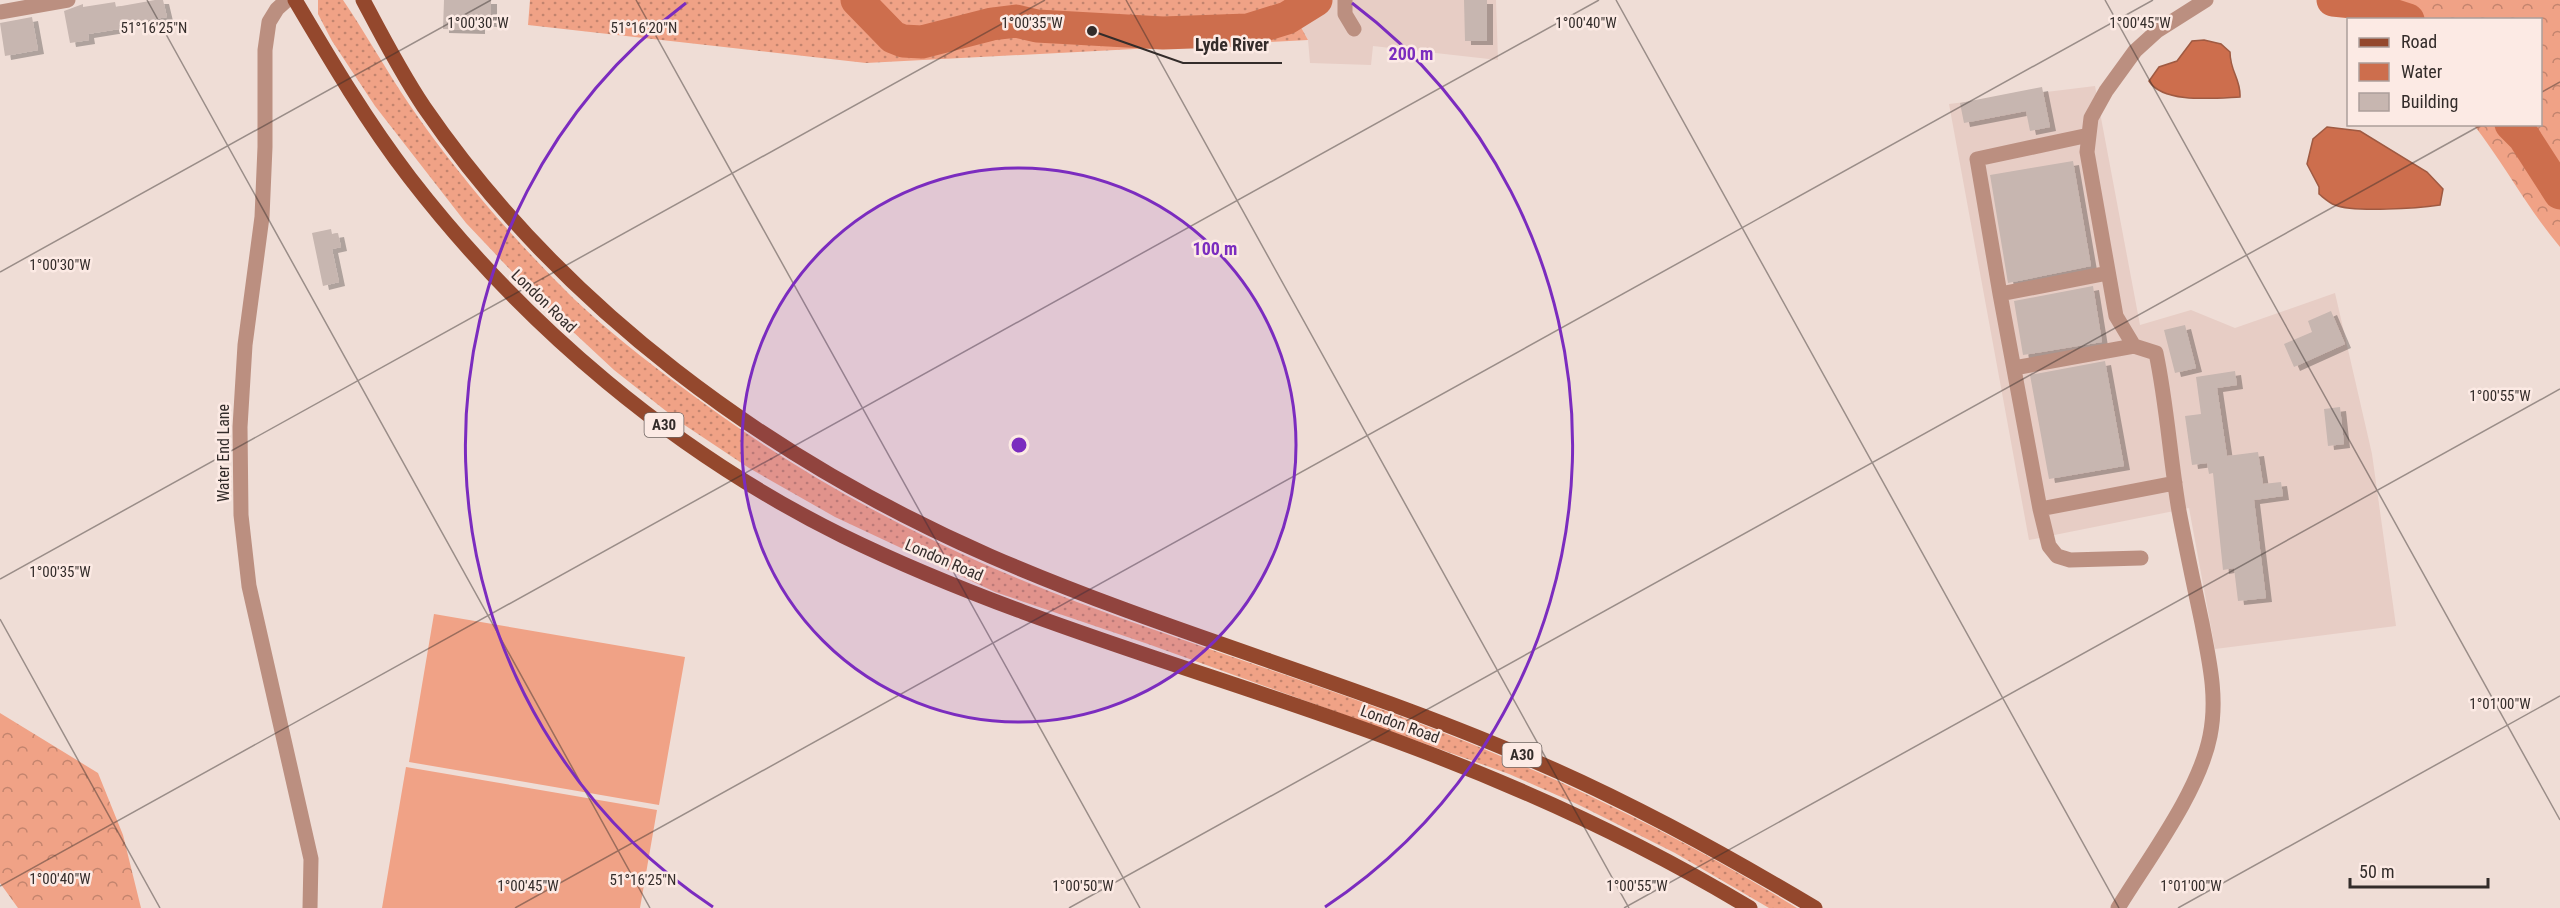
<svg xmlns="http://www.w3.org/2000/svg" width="2560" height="908" font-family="'Roboto Condensed',sans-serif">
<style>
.built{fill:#e7cdc5}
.grass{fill:url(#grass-dots)}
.forest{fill:url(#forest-crowns)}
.garden{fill:#f0a286}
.water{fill:#cd6e4d;stroke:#9f5a42;stroke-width:1.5}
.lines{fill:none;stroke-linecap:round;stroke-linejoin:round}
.river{stroke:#cd6e4d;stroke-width:33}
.building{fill:#c7b6b0;filter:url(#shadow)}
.minor{stroke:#bb8f80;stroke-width:15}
.major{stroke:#94482d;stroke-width:15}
.ticks{fill:none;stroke:#332c2a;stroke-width:1.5;stroke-opacity:0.45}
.ring{fill:none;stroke:#7b2cbf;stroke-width:3}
.labels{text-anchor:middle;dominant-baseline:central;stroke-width:5;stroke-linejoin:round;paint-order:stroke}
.shield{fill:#fceae4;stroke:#6f6562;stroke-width:1.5}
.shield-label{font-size:15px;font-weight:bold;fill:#332c2a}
.street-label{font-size:16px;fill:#332c2a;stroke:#fceae4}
.ticks-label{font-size:15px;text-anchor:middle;fill:#332c2a;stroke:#fceae4;stroke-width:5;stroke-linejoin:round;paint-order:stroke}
.centre{fill:#7b2cbf;stroke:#fceae4;stroke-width:3}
.ring-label{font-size:18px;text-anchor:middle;font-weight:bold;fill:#7b2cbf;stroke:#fceae4;stroke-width:5;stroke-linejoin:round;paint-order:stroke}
.leader{fill:none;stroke:#332c2a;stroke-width:2}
.callout-dot{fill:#332c2a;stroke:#fceae4;stroke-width:2}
.callout-label{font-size:18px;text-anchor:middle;font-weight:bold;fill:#332c2a;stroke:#fceae4;stroke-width:5;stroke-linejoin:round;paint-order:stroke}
</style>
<defs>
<pattern id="grass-dots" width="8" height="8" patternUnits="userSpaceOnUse" patternTransform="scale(1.5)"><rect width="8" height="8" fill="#f0a286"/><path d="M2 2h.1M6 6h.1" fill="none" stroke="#c3846e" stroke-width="1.8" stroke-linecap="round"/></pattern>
<pattern id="forest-crowns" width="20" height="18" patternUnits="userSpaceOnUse" patternTransform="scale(1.5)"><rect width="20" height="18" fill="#f0a286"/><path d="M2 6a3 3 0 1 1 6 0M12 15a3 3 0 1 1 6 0" fill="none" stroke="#c3846e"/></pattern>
<filter id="shadow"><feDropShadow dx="6" dy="4" stdDeviation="0" flood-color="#0004"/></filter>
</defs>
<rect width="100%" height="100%" fill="#efddd6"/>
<!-- built -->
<path class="built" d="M1286,0H1496L1498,60L1373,46L1371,65L1310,63L1308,40Z
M2095,86L2140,325L2191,310L2235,328L2335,293L2372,454L2396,626L2215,649L2189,508L2029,540L1949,104Z"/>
<!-- grass -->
<path class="grass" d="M318,0H343C366,34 386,70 409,104C457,174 513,239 574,299C608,331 645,360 683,388C805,480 934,548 1077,602C1195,646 1316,683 1434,729C1560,778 1682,837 1797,908H1769L1675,853L1577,804L1509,774L1148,644L995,592L835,517L749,468L680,422L614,370L540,301L466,223L375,106L332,41L318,14Z
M530,0H1286L1308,40L866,63L528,25Z"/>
<!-- forest -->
<path class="forest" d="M2339,0H2560V247C2528,209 2504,164 2474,125L2540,124V20L2352,19L2339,15Z
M0,713L98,773L123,835L141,908H18L0,883Z"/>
<!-- garden -->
<path class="garden" d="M434,614L685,657L659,805L409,762Z
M406,767L657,810L640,908H382Z"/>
<!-- water -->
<path class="water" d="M2204,40L2221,44L2230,52C2230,72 2241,79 2240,97C2216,98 2163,104 2149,81L2159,67L2177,61L2192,41Z
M2327,127L2360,131L2427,172L2443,189L2440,205C2419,208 2354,213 2335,205C2329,203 2324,198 2319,194V187L2307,164L2313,139Z"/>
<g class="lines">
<!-- river -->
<path class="river" d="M857,0L893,37L903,41L922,42L992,24L1016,21L1037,26L1163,33L1248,30L1287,18L1316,0
M2333,0L2353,2L2408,20
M2511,124L2524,137L2560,193"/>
</g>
<!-- building -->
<path class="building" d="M155,0H163L167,17L119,25V29L88,34L89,40L70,43L64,11L83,4V7L115,2L116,7Z
M444,0H491V23L479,22V30L443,29Z
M1464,0H1487V41H1465Z
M32,17L38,50L5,56L0,23Z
M2042,87L2050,127L2030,131L2026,111L1964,123L1960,103Z
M2073,161L2091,266L2008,283L1990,175Z
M331,229L332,234L338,233L341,247L332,249L339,282L323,286L312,233Z
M2093,286L2102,342L2023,355L2014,301Z
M2331,311L2345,344L2294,367L2284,344L2312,332L2308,321Z
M2185,325L2196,368L2175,373L2164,330Z
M2105,361L2124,466L2049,479L2030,375Z
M2235,371L2237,385L2217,388L2227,456L2258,452L2263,484L2281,482L2283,496L2254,500L2266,598L2238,601L2234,568L2223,570L2213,473L2209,474L2207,463L2192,465L2185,416L2201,414L2196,377Z
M2340,407L2344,444L2328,446L2324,409Z"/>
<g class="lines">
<!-- minor -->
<path class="minor" d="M287,0L277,9L269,22L265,50V147L262,217L245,345L240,427L241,515L249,586L311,859L310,908
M1345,0V14L1354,29
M0,12L68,0
M2089,135L1977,159L2000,294L2040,509L2049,546L2057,556L2070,560L2141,558
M2000,294L2108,273
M2014,368L2134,346
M2040,509L2175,483
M2118,908C2148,859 2199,792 2210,736C2218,697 2209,660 2202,623C2194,585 2186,548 2179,511C2170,458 2167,405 2156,353L2134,346L2116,316L2087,152L2091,118L2106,91L2135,51L2157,31L2206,0"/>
<!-- major -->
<path class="major" d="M295,0C331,61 367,122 410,178C525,327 675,453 843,536C1021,623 1214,673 1399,742C1521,787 1639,841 1750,908
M363,0C382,36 401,73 424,107C562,308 768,459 990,556C1162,631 1345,680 1518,754C1621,797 1719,851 1815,908"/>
</g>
<!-- ticks -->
<path class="ticks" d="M147,0L650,908M636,0L1140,908M1126,0L1629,908M1616,0L2119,908M2105,0L2560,820M2540,93L2560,82M0,272L491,0M0,579L1045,0M0,619L160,908M0,886L1599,0M515,908L2153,0M1069,908L2483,124M1624,908L2560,389M2178,908L2560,696"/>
<!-- distance rings -->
<circle cx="1019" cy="445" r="277" fill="#7b2cbf" fill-opacity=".12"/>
<g class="ring">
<circle cx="1019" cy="445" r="277"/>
<path d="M713 907A554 554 0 0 1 686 3M1352 3A554 554 0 0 1 1325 907"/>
</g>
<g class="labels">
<!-- shield labels -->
<g class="shield">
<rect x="644.5" y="413" width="39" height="24" rx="4.5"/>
<rect x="1502.5" y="743" width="39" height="24" rx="4.5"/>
</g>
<g class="shield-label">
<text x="664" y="425">A30</text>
<text x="1522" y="755">A30</text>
</g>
<!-- street labels -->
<g class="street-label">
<text transform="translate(544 301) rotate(44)">London Road</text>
<text transform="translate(223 453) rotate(-90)">Water End Lane</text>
<text transform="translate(944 560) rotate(23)">London Road</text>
<text transform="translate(1400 724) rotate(20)">London Road</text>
</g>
</g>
<g class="ticks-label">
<text x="1586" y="28">1°00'40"W</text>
<text x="478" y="28">1°00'30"W</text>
<text x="1032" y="28">1°00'35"W</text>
<text x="2140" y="28">1°00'45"W</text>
<text x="154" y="33">51°16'25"N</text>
<text x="644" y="33">51°16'20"N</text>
<text x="60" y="270">1°00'30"W</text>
<text x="2500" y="401">1°00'55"W</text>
<text x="60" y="577">1°00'35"W</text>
<text x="2500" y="709">1°01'00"W</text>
<text x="60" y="884">1°00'40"W</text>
<text x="643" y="885">51°16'25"N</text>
<text x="528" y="891">1°00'45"W</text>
<text x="1083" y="891">1°00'50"W</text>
<text x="1637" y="891">1°00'55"W</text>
<text x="2191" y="891">1°01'00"W</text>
</g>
<circle cx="1019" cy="445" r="9" class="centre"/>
<g class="ring-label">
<text x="1411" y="60">200 m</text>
<text x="1215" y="255">100 m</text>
</g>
<!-- callouts -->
<path class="leader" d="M1092 31L1183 63H1282"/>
<circle class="callout-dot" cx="1092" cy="31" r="6"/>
<g class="callout-label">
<text x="1232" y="51">Lyde River</text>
</g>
<!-- legend -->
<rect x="2347" y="18" width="195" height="108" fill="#fceae4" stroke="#ac9e9a" stroke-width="1.5"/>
<rect x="2359" y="38" width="30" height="9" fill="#94482d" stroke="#ac9e9a" stroke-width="1.5"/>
<text x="2401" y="48" font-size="18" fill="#332c2a">Road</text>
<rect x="2359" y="63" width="30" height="18" fill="#cd6e4d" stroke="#ac9e9a" stroke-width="1.5"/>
<text x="2401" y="78" font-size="18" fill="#332c2a">Water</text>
<rect x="2359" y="93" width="30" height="18" fill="#c7b6b0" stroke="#ac9e9a" stroke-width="1.5"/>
<text x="2401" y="108" font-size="18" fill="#332c2a">Building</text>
<!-- scale -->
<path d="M2350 878v9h138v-9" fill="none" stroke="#332c2a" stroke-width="3"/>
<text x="2359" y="878" font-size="18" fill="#332c2a" stroke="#fceae4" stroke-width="4.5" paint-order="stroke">50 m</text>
</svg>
